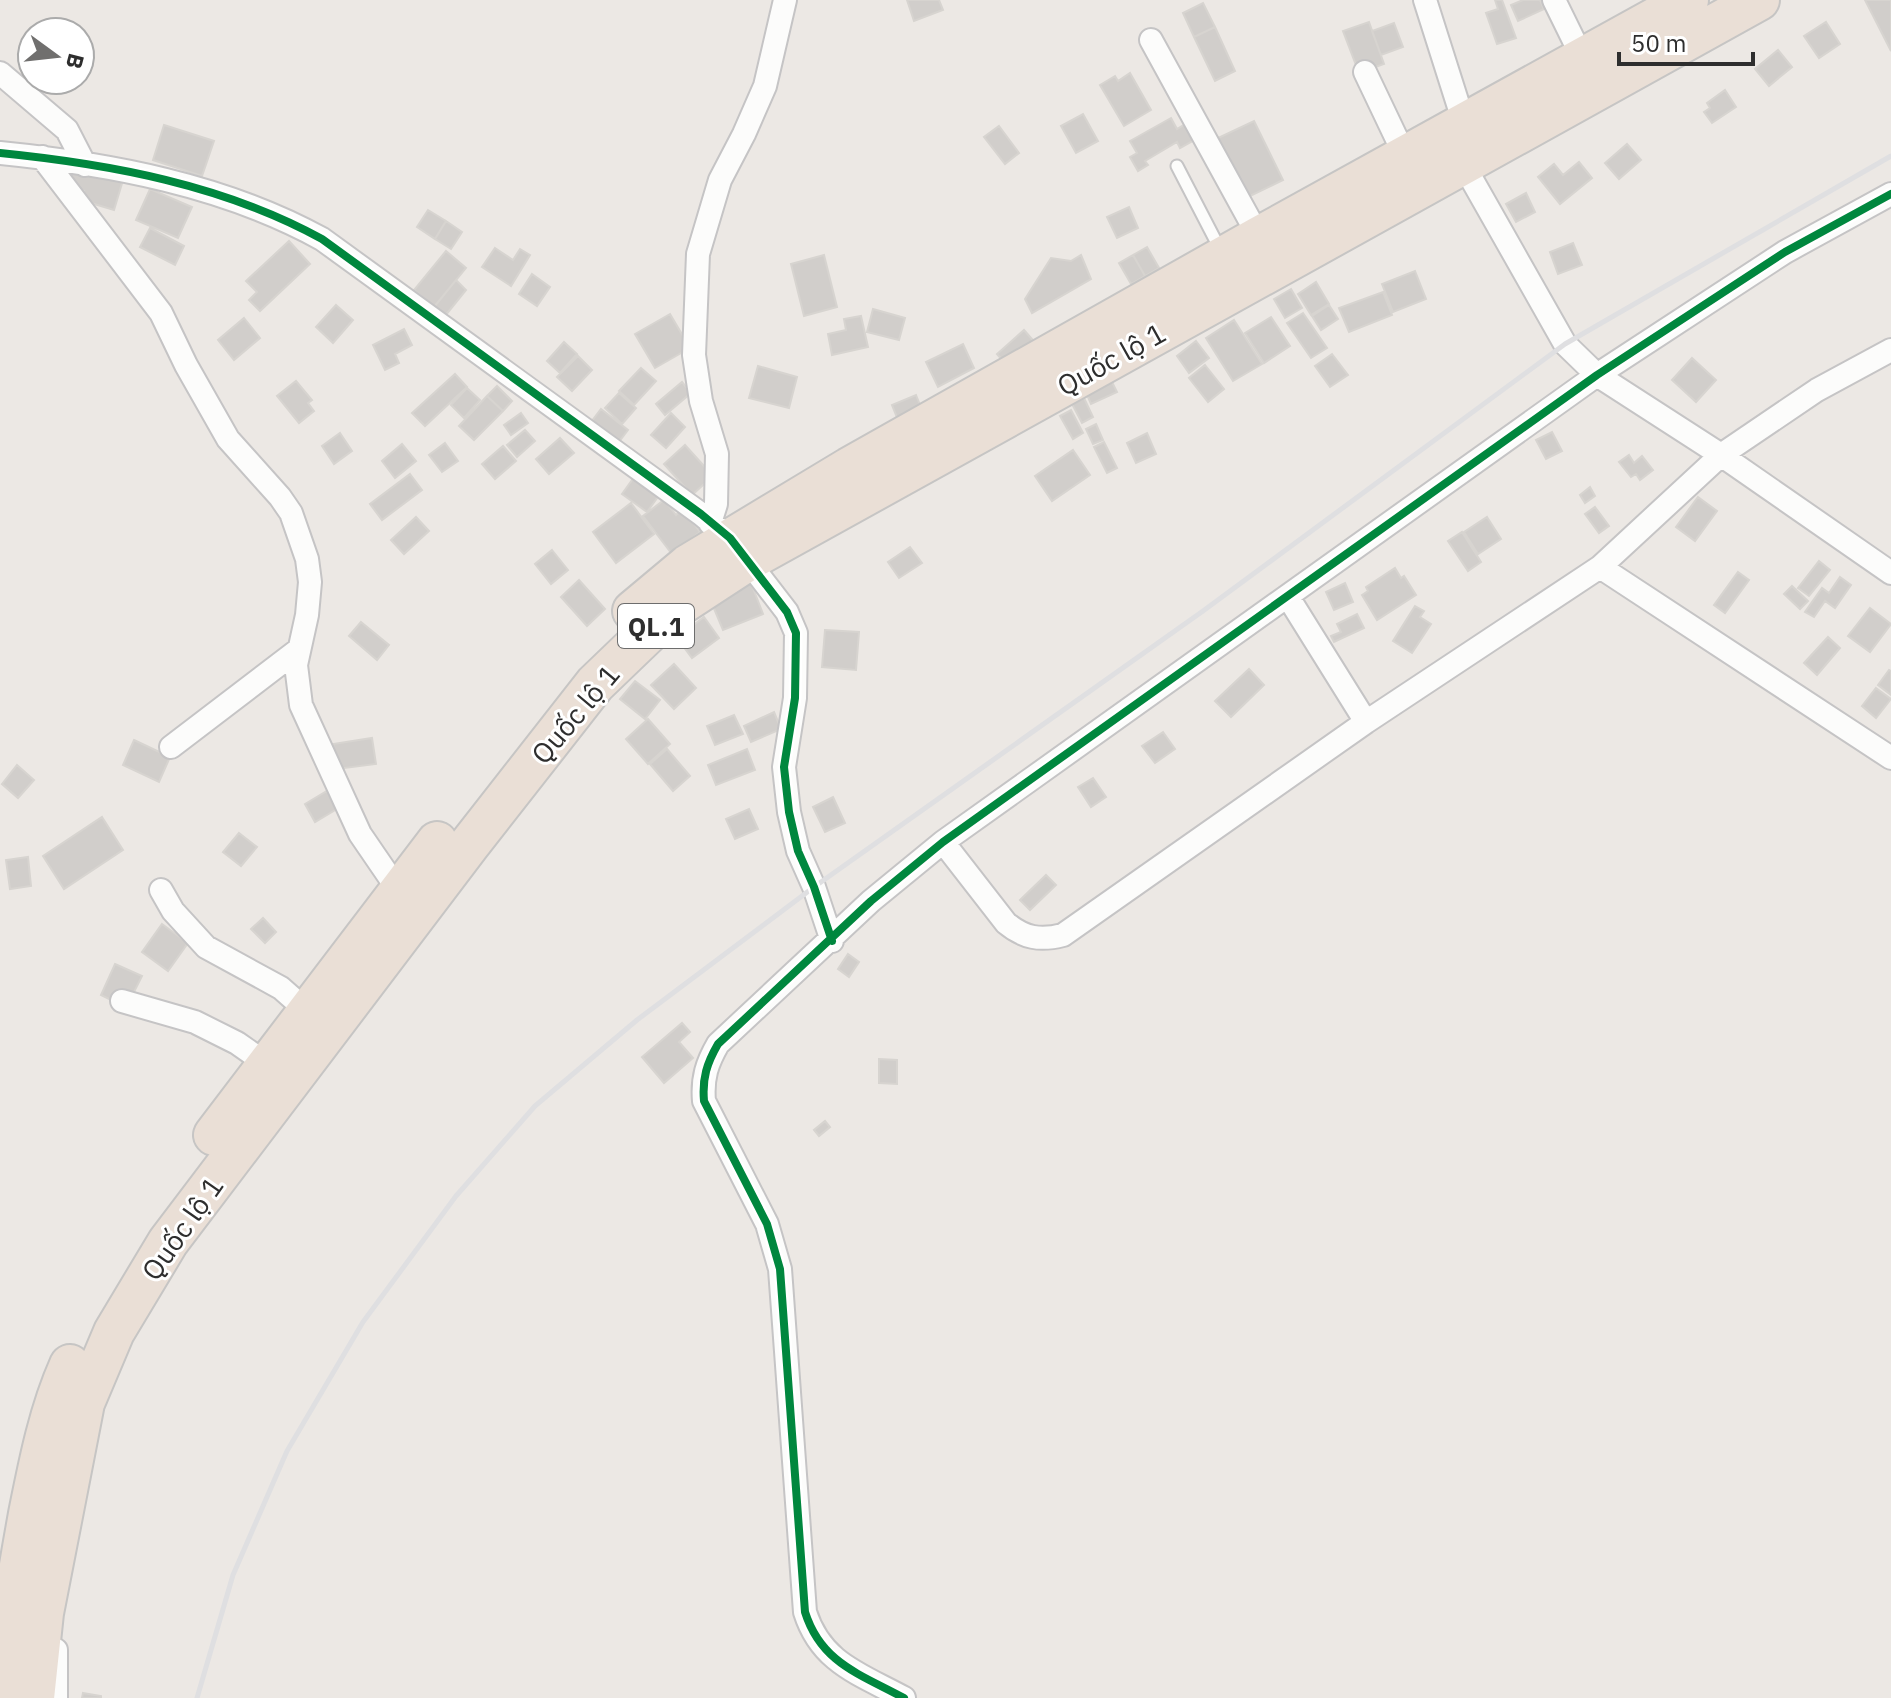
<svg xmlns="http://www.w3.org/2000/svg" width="1891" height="1698" font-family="'IBM Plex Sans',sans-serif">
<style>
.building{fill:#d1cecb;stroke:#d7d4d0;stroke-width:2}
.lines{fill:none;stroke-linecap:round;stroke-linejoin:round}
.lane-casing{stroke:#c5c4c5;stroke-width:15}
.street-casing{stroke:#c5c4c5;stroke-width:26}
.highway-casing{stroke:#c6c5c4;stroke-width:44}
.lane{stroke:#fcfcfb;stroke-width:11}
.street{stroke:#fcfcfb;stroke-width:22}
.highway{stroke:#eadfd6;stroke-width:40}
.rail{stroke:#dfdfe1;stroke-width:5}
.cycleway-casing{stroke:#fff;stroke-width:13}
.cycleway{stroke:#00873e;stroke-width:8}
.labels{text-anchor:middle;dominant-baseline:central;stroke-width:6;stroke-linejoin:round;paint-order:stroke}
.shield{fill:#fff;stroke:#6d6d6d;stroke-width:2}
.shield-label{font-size:26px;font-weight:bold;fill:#2e2e2e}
.street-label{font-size:28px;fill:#2e2e2e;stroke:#fff}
</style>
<rect width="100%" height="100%" fill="#ece8e4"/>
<!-- building -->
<path class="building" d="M907,0H939L943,10L914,21Z
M1495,0H1502L1516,38L1497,44L1486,13L1498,9Z
M1523,0H1540L1544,9L1518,21L1511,5Z
M1865,0H1891V51Z
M1203,3L1215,27L1194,37L1183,13Z
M1369,22L1384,64L1359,73L1343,31Z
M1826,22L1840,44L1819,58L1804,36Z
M1394,23L1403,47L1381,55L1372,31Z
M1215,27L1235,71L1215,81L1194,37Z
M1778,50L1792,67L1769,86L1755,69Z
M1130,73L1151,110L1124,126L1100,85L1115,76L1118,81Z
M1725,90L1736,107L1712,123L1704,112L1710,108L1707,103Z
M1083,114L1098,141L1076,153L1061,126Z
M1171,118L1177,129L1187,123L1196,139L1180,148L1177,142L1145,161L1148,165L1138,171L1130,157L1137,153L1130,141Z
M1254,121L1283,180L1246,198L1216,139Z
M164,125L214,141L202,176L153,160Z
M999,126L1019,153L1005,164L984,137Z
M1627,144L1641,160L1619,179L1605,163Z
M1579,162L1592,178L1560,204L1538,177L1554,164L1563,175Z
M70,169L123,180L114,210L81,200L84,191L65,186Z
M150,189L192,207L178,238L136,220Z
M1526,193L1535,212L1516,222L1506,204Z
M1129,207L1138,228L1117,238L1107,217Z
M428,210L446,221L435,239L417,227Z
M446,221L462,232L451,249L435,239Z
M150,228L184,246L175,265L140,247Z
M289,241L310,264L260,311L249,300L257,292L246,281Z
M1573,243L1582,265L1558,274L1550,252Z
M1147,247L1159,268L1145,276L1133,255Z
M495,248L513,260L520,249L530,255L511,286L482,267Z
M446,251L466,268L434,307L414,290Z
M824,255L837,307L804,316L791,264Z
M1081,255L1091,279L1032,313L1025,299L1051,258L1071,261Z
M1133,255L1145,276L1131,284L1119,263Z
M1415,271L1426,299L1393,312L1382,284Z
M532,274L550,287L537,306L519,294Z
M456,280L466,290L445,316L434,307Z
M1316,282L1329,304L1311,315L1298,294Z
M1291,289L1302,308L1285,318L1274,299Z
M1383,292L1392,315L1349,332L1339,308Z
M336,305L353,320L333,343L316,327Z
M1329,305L1338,319L1321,330L1312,316Z
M873,309L905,318L899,340L867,332Z
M1303,313L1327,348L1311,358L1287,323Z
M670,314L690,348L655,368L635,334Z
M861,316L868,347L832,355L828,334L846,330L844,319Z
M1271,317L1290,346L1264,363L1245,333Z
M244,318L260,338L234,360L218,340Z
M1234,320L1262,364L1233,381L1206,338Z
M404,329L412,345L395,354L399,363L385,370L373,345Z
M1024,330L1038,346L1011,370L997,354Z
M1196,341L1209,358L1189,373L1177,356Z
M564,342L577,354L560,373L547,361Z
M963,344L974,368L938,387L926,362Z
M1332,354L1348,375L1330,387L1315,366Z
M578,356L592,370L572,391L557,377Z
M1692,358L1716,380L1696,402L1672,380Z
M1205,365L1224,389L1208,402L1189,378Z
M758,366L797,377L789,408L749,398Z
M641,368L656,381L634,405L619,391Z
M455,374L467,387L425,426L412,413Z
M1109,376L1117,392L1091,404L1084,388Z
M296,381L312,400L308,403L314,411L299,423L277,396Z
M682,382L691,393L665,415L656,404Z
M497,386L512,401L503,411L487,396Z
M467,388L480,400L464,418L451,405Z
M619,393L636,408L622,424L605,408Z
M916,395L924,415L900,425L892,405Z
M487,396L503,411L474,440L459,426Z
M1084,398L1093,417L1082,423L1072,404Z
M601,409L628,430L615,447L588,426Z
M1071,410L1083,433L1073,439L1060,416Z
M521,413L528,423L511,435L504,425Z
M671,413L685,427L666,448L651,435Z
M1096,424L1103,440L1093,444L1086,429Z
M525,430L535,441L517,457L507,445Z
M1552,432L1562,451L1546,459L1536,440Z
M340,433L352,451L334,464L322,446Z
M1147,433L1156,454L1136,463L1127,443Z
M560,438L574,453L549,474L536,459Z
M1104,442L1117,468L1107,473L1094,447Z
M445,443L458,461L442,472L429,455Z
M402,444L416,461L395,478L382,461Z
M685,445L713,476L692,495L664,464Z
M503,446L516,461L495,479L482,464Z
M1073,450L1090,475L1052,501L1035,476Z
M1629,455L1634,463L1642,456L1653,470L1640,480L1636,474L1631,477L1619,462Z
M410,474L422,490L382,520L370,504Z
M635,476L660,494L647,512L622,494Z
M1590,487L1595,496L1585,503L1580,495Z
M1698,497L1717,511L1695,541L1676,527Z
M664,500L676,515L683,509L700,532L672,554L643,516Z
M631,503L654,534L616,563L593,532Z
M1595,507L1609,526L1599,533L1585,514Z
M416,517L429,531L404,554L391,540Z
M1487,517L1501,539L1478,554L1464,532Z
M1462,532L1481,562L1468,571L1448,541Z
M910,547L922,563L899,578L888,562Z
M552,550L568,570L551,584L535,564Z
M1819,561L1830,570L1809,596L1798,588Z
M1395,568L1401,578L1404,576L1416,595L1377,620L1362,595L1368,591L1366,587Z
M1738,572L1749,580L1725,613L1714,605Z
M1840,577L1851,585L1835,608L1825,601L1814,617L1805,612L1822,588L1829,593Z
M579,580L605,609L587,626L561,597Z
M751,583L763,614L723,630L710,599Z
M1345,583L1353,602L1334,610L1326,592Z
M1792,586L1808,601L1800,609L1784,594Z
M1415,606L1424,611L1420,617L1431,624L1412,653L1393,641Z
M1870,608L1891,624L1870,652L1848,636Z
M1357,614L1364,628L1334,642L1331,636L1341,632L1337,624Z
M704,617L719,638L692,658L677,638Z
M361,622L389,645L377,660L349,636Z
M825,630L859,632L856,670L822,667Z
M1828,637L1840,648L1817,675L1804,663Z
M674,664L696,688L674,709L651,685Z
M1249,669L1264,685L1231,717L1215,701Z
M1889,670L1891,671V695L1878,685Z
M635,681L660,700L645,719L620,699Z
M1876,688L1891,699L1876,718L1862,706Z
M774,712L781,729L751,742L744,726Z
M734,715L743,734L715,745L707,726Z
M648,719L670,744L648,764L626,739Z
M1163,732L1175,749L1155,763L1142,746Z
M372,738L376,764L337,769L333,744Z
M134,740L170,757L159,782L123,765Z
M667,749L690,776L673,791L650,764Z
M747,749L755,770L716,785L708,765Z
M17,765L34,780L18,798L2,784Z
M1093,778L1106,797L1091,807L1078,787Z
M327,791L337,809L315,822L305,804Z
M833,797L845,823L825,832L813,807Z
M749,809L758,829L735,839L726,819Z
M102,817L123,850L64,889L43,856Z
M239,833L257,847L241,866L223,852Z
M28,857L31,886L10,889L6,860Z
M1046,875L1056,885L1030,910L1020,900Z
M263,918L276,932L265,943L251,929Z
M162,924L188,943L168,971L142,952Z
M848,954L859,962L849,977L838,969Z
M115,964L142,976L132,996L115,1002L101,995Z
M682,1023L690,1032L679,1042L693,1058L664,1083L642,1057Z
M879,1059L897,1060V1084L879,1083Z
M825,1121L830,1127L819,1136L814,1130Z
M83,1693L101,1696V1698H82Z"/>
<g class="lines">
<defs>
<path id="lane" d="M1177,166L1221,251"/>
<path id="street" d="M1425,0L1464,123
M1554,0L1582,57
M1151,40L1259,237
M1365,72L1405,156
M0,73L67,130L85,165
M0,153C110,164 224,185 322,239L701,514L730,538L787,612L796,633L795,698L784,767L789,812L798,851L814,887L832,941
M42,157L161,313L186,365L228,439L280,497L291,513L307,559L310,582L307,615L296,665L301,705L360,834L399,891
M1463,164L1565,344L1597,375L1721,455L1891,573
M710,523L716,504L717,454L701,401L694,355L698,254L720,180L744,134L765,86L785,0
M1600,567L1891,758
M1288,597L1366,722
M171,747L298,650
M943,842L1006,923C1024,938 1040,941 1063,935L1366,722L1600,567L1721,455L1817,390L1891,350
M161,890L173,911L206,947L281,988L307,1011
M122,1001L195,1022L237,1043L267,1064
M56,1698V1650
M904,1698C860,1674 821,1663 805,1612L780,1269L767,1224L704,1101C702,1078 707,1063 718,1044L871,901L943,842L1597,375L1785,252L1891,194"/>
<path id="highway" d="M633,611L688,565L849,468L1259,237L1688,0
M214,1135L437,842
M0,1698C8,1636 18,1575 29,1514C39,1464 49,1412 70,1365
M34,1698L43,1613L84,1403L114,1332L168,1242L469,845L595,684L672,610L747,561L1759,0"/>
</defs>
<!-- lane casing -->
<use href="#lane" class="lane-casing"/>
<!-- street casing -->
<use href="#street" class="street-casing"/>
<!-- highway casing -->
<use href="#highway" class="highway-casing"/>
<!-- lane -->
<use href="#lane" class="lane"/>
<!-- street -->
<use href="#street" class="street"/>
<!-- highway -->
<use href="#highway" class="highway"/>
<!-- rail -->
<path class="rail" d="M197,1698L233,1575L287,1451L363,1322L456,1196L535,1106L637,1020L814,887L1203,611L1565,344L1891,156"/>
<defs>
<path id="cycleway" d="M0,153C110,164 224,185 322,239L701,514L730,538L787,612L796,633L795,698L784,767L789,812L798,851L814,887L832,941
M904,1698C860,1674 821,1663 805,1612L780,1269L767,1224L704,1101C702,1078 707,1063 718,1044L871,901L943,842L1597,375L1785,252L1891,194"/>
</defs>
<!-- cycleway casing -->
<use href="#cycleway" class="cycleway-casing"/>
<!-- cycleway -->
<use href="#cycleway" class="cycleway"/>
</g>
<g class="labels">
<!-- shield labels -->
<rect class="shield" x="618" y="604" width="76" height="44" rx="6"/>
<g class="shield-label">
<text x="656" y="626">QL.1</text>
</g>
<!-- street labels -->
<g class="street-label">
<text transform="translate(1111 359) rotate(-29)">Quốc lộ 1</text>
<text transform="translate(575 714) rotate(-50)">Quốc lộ 1</text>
<text transform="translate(182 1228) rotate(-55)">Quốc lộ 1</text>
</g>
</g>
<!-- north arrow -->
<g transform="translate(56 56) rotate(105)"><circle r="38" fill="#ffffff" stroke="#ababab" stroke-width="2"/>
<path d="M0-6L14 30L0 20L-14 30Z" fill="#706f6e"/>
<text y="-12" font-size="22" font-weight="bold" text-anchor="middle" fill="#2e2e2e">B</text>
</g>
<!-- scale -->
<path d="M1619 52v12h134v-12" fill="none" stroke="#2e2e2e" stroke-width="4"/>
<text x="1631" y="52" font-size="24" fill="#2e2e2e" stroke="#ffffff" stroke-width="6" paint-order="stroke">50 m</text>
</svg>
